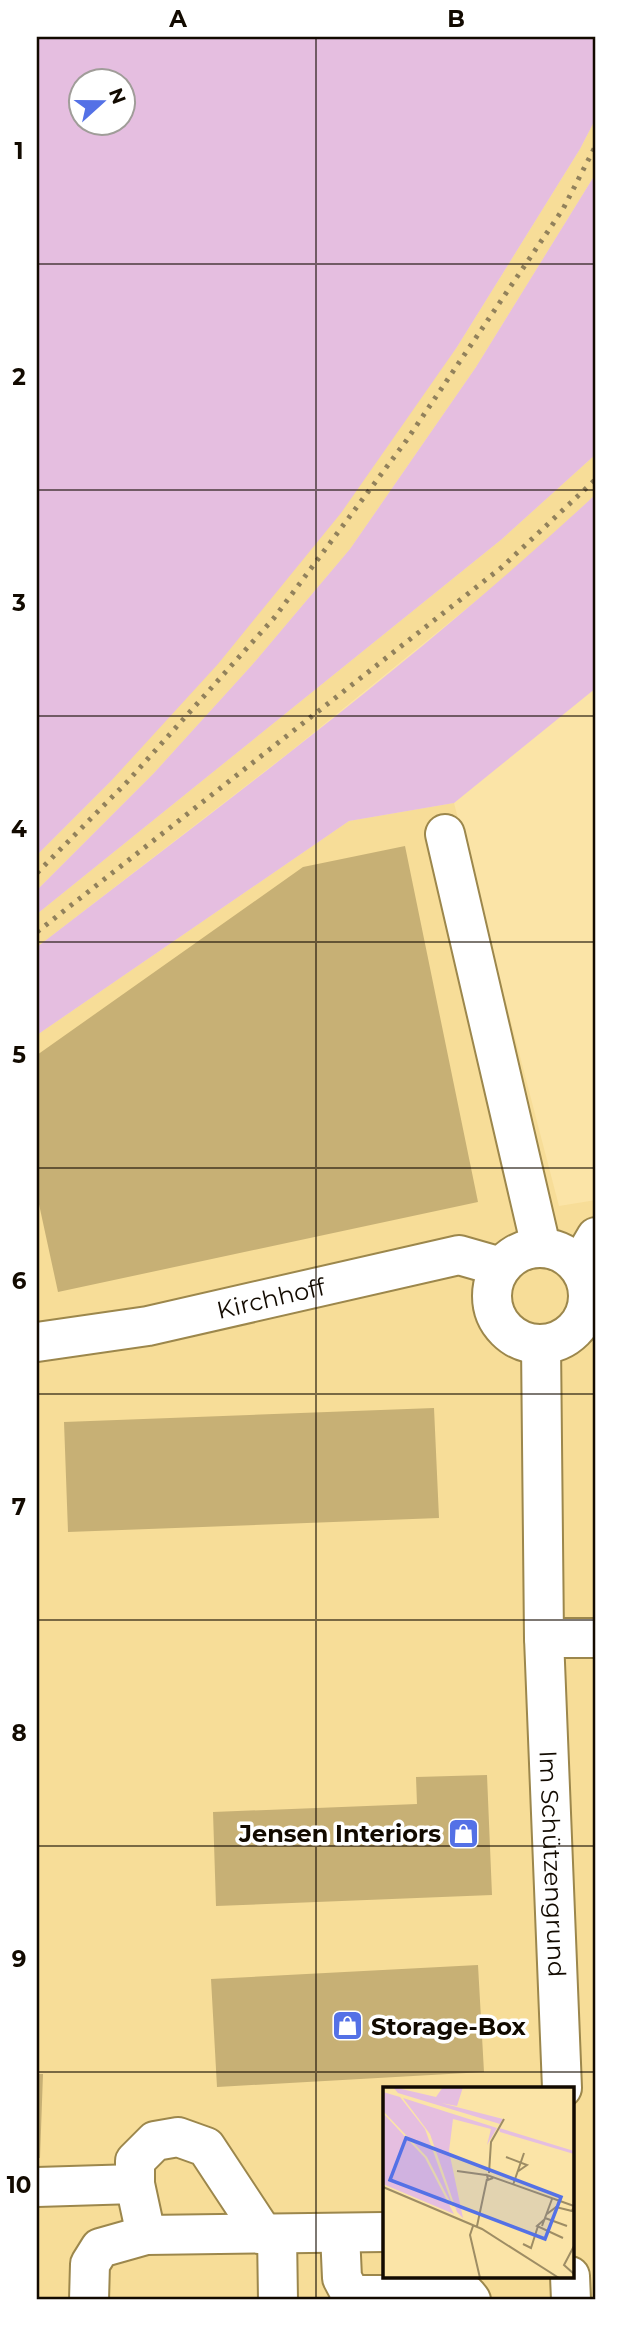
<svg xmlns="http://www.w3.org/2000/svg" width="633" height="2337" font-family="Montserrat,sans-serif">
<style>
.built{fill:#f7dd98;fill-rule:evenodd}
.green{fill:#e5bee0;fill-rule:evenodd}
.building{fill:#c7b075}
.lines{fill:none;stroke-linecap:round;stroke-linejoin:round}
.minor-casing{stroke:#9c874c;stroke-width:42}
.minor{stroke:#fff;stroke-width:38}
.rail{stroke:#91815b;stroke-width:5;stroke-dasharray:3.5 7;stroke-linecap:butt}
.grid{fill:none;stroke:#120a00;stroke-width:2;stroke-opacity:0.55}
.labels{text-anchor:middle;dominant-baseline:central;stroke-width:7;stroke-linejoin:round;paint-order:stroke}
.street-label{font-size:24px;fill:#120a00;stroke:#fff}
.poi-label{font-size:24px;font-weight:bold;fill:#120a00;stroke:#fff;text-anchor:end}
.inset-road{fill:none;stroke:#9e8d64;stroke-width:2}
.view{fill:#5471e6;fill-opacity:0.15;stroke:#5471e6;stroke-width:3.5}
.inset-edge{fill:none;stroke:#120a00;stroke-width:3.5}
.neatline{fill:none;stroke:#120a00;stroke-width:2.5}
.grid-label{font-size:23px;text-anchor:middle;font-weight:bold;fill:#120a00}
</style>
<rect width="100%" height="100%" fill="#fbe4a7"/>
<!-- built -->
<path class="built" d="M596,118V173L476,367L350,549L252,665L154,773L37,890V855L111,781L457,347L580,149Z
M596,454V494L519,566L291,751L37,947V914L502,539Z
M454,803L559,1206L596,1200V2300H37V1035L349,821ZM384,2088H572V2276H384Z"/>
<!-- green -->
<path class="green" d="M37,37H596V118L580,149L457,347L341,513L218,664L111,781L37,855ZM80,80H122V122H80Z
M596,173V454L502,539L37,914V890L154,773L252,665L350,549L476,367Z
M596,494V688L454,803L349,821L37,1035V947C227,801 421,657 596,494Z"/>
<!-- building -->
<path class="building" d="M405,846L478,1202L58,1292L37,1195V1055L303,867Z
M434,1408L439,1518L68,1532L64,1422Z
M487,1775L492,1895L216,1906L213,1812L417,1804L416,1777Z
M478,1965L484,2072L217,2087L211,1979Z
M37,2074H43L40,2158H37Z"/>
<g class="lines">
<defs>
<g id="minor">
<path d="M445,834L541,1247"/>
<circle cx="540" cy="1296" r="48"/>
<path d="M579,1266L596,1237"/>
<path id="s1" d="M37,1342L148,1326L459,1255L501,1267"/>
<path id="s2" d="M541,1344L544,1638L562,2088"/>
<path d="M544,1638H596"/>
<path d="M37,2187L135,2184"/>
<path d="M340,2233L342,2278L351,2295H467L471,2300"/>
<path d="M277,2234L278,2300"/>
<path d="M146,2235L135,2184V2161L155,2141L178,2137L206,2147L264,2235"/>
<path d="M570,2276L571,2300"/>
<path d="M89,2300L90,2264L100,2248L146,2235L384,2232"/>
</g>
</defs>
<!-- minor casing -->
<use href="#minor" class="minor-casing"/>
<!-- minor -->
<use href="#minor" class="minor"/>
<!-- rail -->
<path class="rail" d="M37,873L127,782L274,618L406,441L563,209L596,145
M37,932L502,567L596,479"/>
</g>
<!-- grid -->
<path class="grid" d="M316,37V2300M37,264H596M37,490H596M37,716H596M37,942H596M37,1168H596M37,1394H596M37,1620H596M37,1846H596M37,2072H596"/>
<!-- icons -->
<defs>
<symbol id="shop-square" viewBox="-11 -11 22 22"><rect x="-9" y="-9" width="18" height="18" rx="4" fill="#5471e6" stroke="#fff"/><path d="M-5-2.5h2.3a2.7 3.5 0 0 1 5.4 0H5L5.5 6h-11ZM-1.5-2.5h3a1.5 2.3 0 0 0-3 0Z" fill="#fff"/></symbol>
</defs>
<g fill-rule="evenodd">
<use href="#shop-square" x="446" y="1816" width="35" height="35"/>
<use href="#shop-square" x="330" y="2008" width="35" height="35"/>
</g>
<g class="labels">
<!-- street labels -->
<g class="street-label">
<text stroke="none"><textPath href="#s1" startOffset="238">Kirchhoff</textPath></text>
<text stroke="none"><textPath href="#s2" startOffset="520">Im Schützengrund</textPath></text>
</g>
<!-- poi labels -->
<g class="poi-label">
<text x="441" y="1833">Jensen Interiors</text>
<text x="371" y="2026" text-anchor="start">Storage-Box</text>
</g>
</g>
<!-- overview -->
<g transform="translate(383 2087)">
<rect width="191" height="191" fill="#fbe4a7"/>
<path d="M10,0L53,10L60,0H80L74,19L58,16L120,32L117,37L15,6ZM0,5L17,10L42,42L71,122L44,70L0,24ZM20,11L114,41L104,58L108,42L70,32L66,64L80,131L74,125L47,47ZM0,26L42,71L71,127L0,97ZM116,41L191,64V67L117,45Z" fill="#e5bee0"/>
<path class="inset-road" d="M123,70L144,78L134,85M74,84L103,88M106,86L108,55L121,32M110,91L105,93L104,88L191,119M130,98L141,66M0,100L99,142L176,191M164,127L173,120L189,124L191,119M162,131L184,139M162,132L154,139L180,151M90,139L87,148L97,191M94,139L104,92M159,139L169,112M140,157L148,161L155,139M191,159L181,178L191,187"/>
<path class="view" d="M23,51L178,110L162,152L7,93Z"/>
<rect width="191" height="191" class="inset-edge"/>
</g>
<!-- border -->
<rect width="633" height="2337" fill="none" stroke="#ffffff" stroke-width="77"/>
<!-- north arrow -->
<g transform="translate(102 102) rotate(69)"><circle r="33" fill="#ffffff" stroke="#a09d99" stroke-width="2"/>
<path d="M0-5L12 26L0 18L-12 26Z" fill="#5471e6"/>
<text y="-10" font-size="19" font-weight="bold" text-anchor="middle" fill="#120a00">N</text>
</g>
<rect x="38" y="38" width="556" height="2260" class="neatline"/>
<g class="grid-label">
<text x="178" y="27">A</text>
<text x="456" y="27">B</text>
<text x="19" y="159">1</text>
<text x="19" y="385">2</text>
<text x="19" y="611">3</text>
<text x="19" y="837">4</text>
<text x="19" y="1063">5</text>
<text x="19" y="1289">6</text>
<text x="19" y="1515">7</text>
<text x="19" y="1741">8</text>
<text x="19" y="1967">9</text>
<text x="19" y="2193">10</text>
</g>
</svg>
